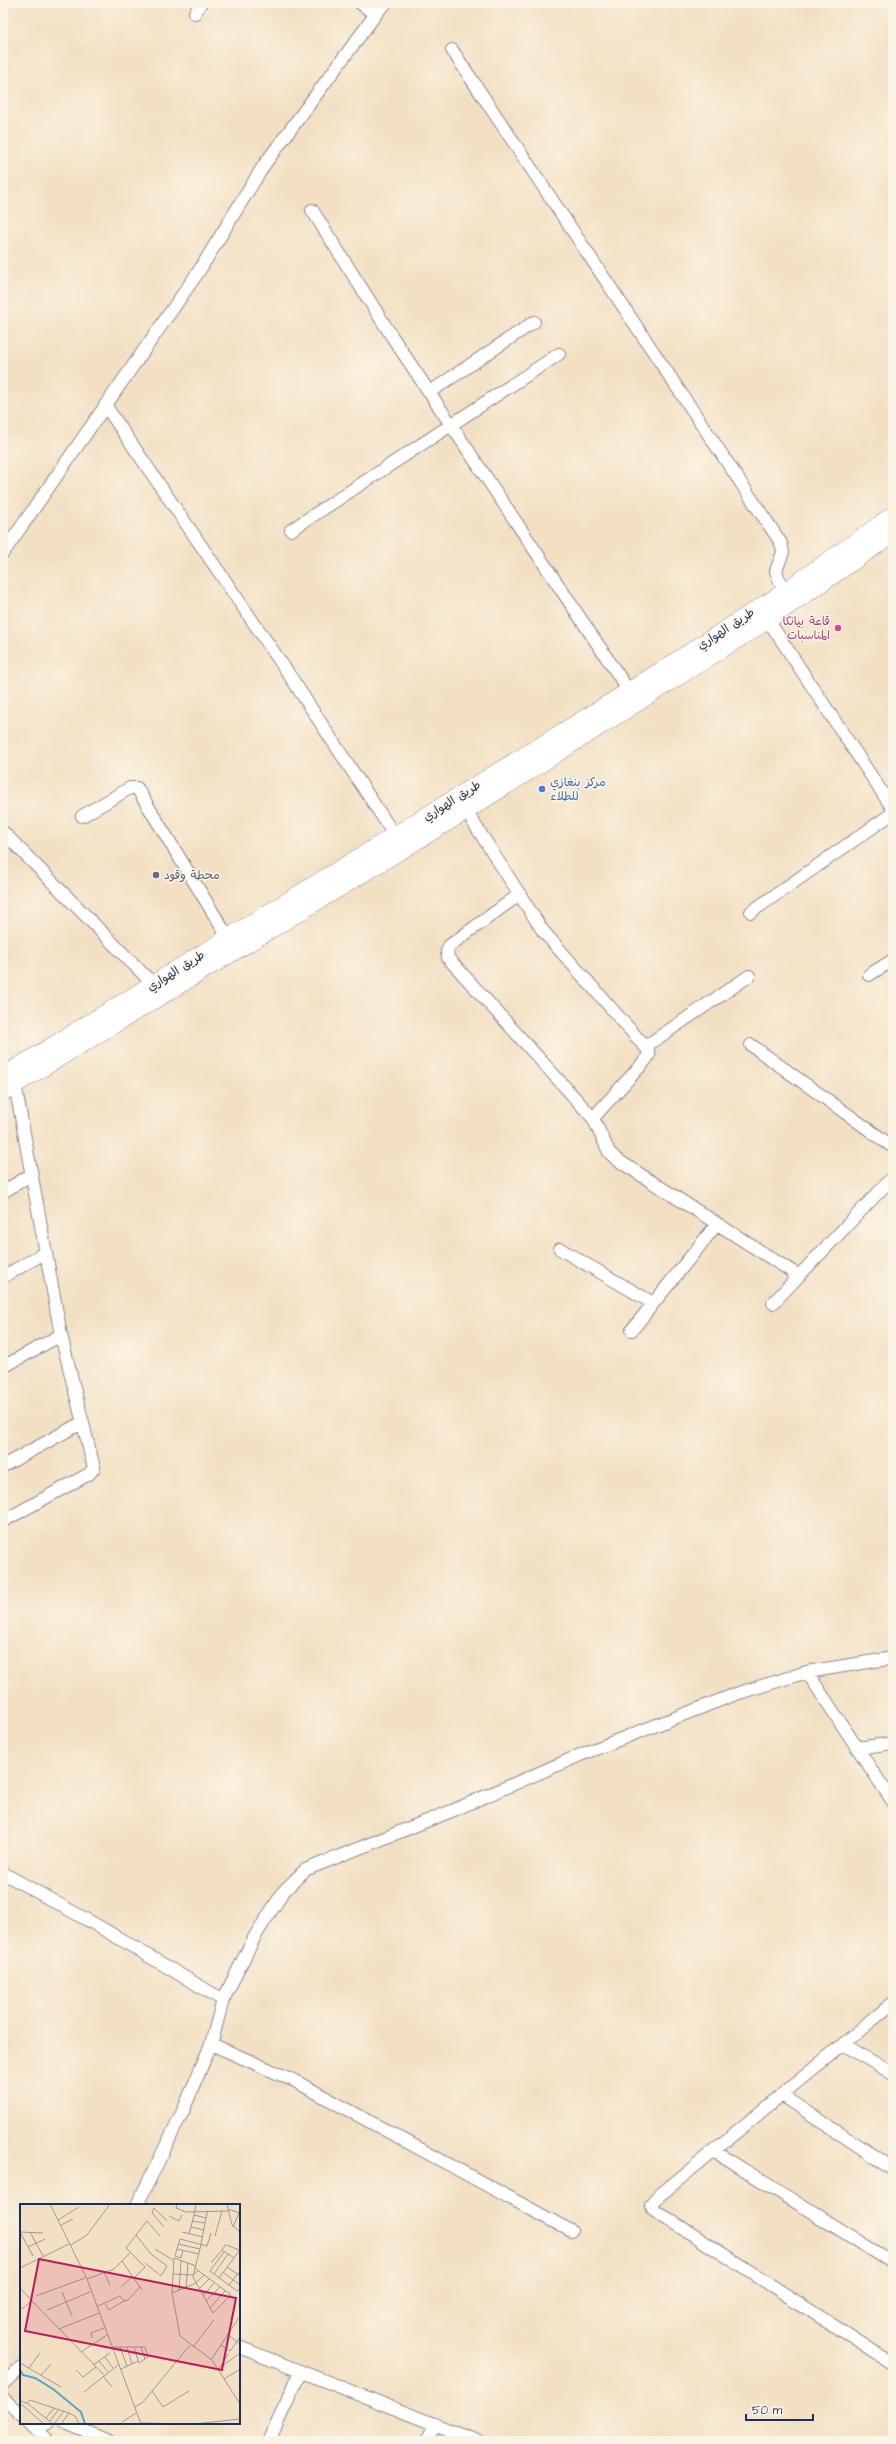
<svg xmlns="http://www.w3.org/2000/svg" width="896" height="2444" font-family="'Architects Daughter','Playpen Sans Arabic',sans-serif">
<style>
.lines{fill:none;stroke-linecap:round;stroke-linejoin:round}
.minor-casing{stroke:#878890;stroke-width:14}
.highway-casing{stroke:#878890;stroke-width:18}
.minor{stroke:#fff;stroke-width:12}
.highway{stroke:#fff;stroke-width:17}
.hotel-dot{fill:#d1479c;stroke:#fcf5e5;stroke-width:1.5}
.shop-dot{fill:#3f7fe0;stroke:#fcf5e5;stroke-width:1.5}
.service-dot{fill:#5c6f8a;stroke:#fcf5e5;stroke-width:1.5}
.labels{text-anchor:middle;dominant-baseline:central;stroke-width:3;stroke-linejoin:round;paint-order:stroke}
.hotel-label{font-size:12px;fill:#b23c85;stroke:#fcf5e5;text-anchor:end}
.street-label{font-size:12px;fill:#1b2f5e;stroke:#fcf5e5}
.shop-label{font-size:12px;fill:#366cbe;stroke:#fcf5e5;text-anchor:start}
.service-label{font-size:12px;fill:#4e5e75;stroke:#fcf5e5;text-anchor:start}
.inset-river{fill:none;stroke:#4da6cb;stroke-width:2}
.inset-road{fill:none;stroke:#9d999b;stroke-width:1}
.view{fill:#c2185b;fill-opacity:0.15;stroke:#c2185b;stroke-width:2}
.inset-edge{fill:none;stroke:#1b2f5e;stroke-width:2}
</style>
<rect width="100%" height="100%" fill="#fcf5e5"/>
<filter id="ink" filterUnits="userSpaceOnUse"><feTurbulence type="fractalNoise" baseFrequency=".025" numOctaves="2"/><feDisplacementMap in="SourceGraphic" scale="8" xChannelSelector="R" yChannelSelector="G"/><feConvolveMatrix kernelMatrix="1 2 1 2 8 2 1 2 1" color-interpolation-filters="sRGB"/></filter>
<filter id="wash" filterUnits="userSpaceOnUse"><feTurbulence type="fractalNoise" baseFrequency=".012" numOctaves="4" result="noise"/><feDisplacementMap in="SourceGraphic" scale="16" xChannelSelector="R" yChannelSelector="G"/><feGaussianBlur stdDeviation="0.9" result="paint"/><feColorMatrix in="noise" values="0 0 0 0 0 0 0 0 0 0 0 0 0 0 0 0 0 1.4 0 .05"/><feComposite in="paint" operator="in"/></filter>
<g filter="url(#wash)">
<rect width="100%" height="100%" fill="#f3e0c3"/>
</g>
<g filter="url(#ink)">
<g class="lines">
<defs>
<path id="minor" d="M360,3L371,11L379,10L386,3
M195,13L201,3
M452,50L781,543L783,552L776,571L784,592
M312,210L393,338L629,691
M430,392L534,322
M105,405L288,673L395,836
M291,530L559,354
M3,553L199,271L264,165L379,10
M768,620L893,809
M466,811L543,931L648,1050L649,1055L644,1062L593,1118L609,1152L616,1159L799,1276
M82,816L130,788H137L229,939
M3,832L154,985
M520,894L449,946L447,952L448,958L593,1118
M751,912L893,813
M869,975L893,960
M751,1045L893,1147
M646,1046L749,976
M3,1192L32,1174
M560,1249L653,1303
M3,1277L46,1252
M773,1303L893,1177
M632,1330L717,1224
M3,1367L61,1335
M3,1466L83,1422
M3,1521L89,1474L94,1468L61,1335L15,1084
M807,1672L893,1802
M857,1748L893,1743
M3,1873L98,1926L223,2000
M893,2003L655,2199L651,2204L653,2209L893,2364
M211,2044L295,2081L571,2231
M843,2044L893,2074
M782,2095L893,2169
M714,2151L893,2263
M137,2205L183,2111L211,2044L223,2000L255,1936L284,1891L305,1870L454,1810L585,1753L736,1694L807,1672L893,1658
M239,2347L477,2441
M3,2384L21,2367
M3,2398L21,2415
M30,2423L49,2441
M66,2423L108,2441
M34,2427L49,2423
M269,2441L300,2373
M427,2441L435,2424"/>
<path id="highway" d="M3,1076L629,691L784,592L893,515
M3,1092L466,811L768,620L893,534"/>
</defs>
<!-- minor casing -->
<use href="#minor" class="minor-casing"/>
<!-- highway casing -->
<use href="#highway" class="highway-casing"/>
<!-- minor -->
<use href="#minor" class="minor"/>
<!-- highway -->
<use href="#highway" class="highway"/>
</g>
</g>
<!-- markers -->
<circle class="hotel-dot" cx="838" cy="628" r="4"/>
<circle class="shop-dot" cx="542" cy="789" r="4"/>
<circle class="service-dot" cx="156" cy="875" r="4"/>
<g class="labels">
<!-- hotel labels -->
<g class="hotel-label">
<text x="830" y="621">قاعة بيانكا<tspan x="830" dy="14">المناسبات</tspan></text>
</g>
<!-- street labels -->
<g class="street-label">
<text transform="translate(726 629) rotate(-33)">طريق الهواري</text>
<text transform="translate(452 801) rotate(-32)">طريق الهواري</text>
<text transform="translate(176 971) rotate(-32)">طريق الهواري</text>
</g>
<!-- shop labels -->
<g class="shop-label">
<text x="550" y="782">مركز بنغازي<tspan x="550" dy="14">للطلاء</tspan></text>
</g>
<!-- service labels -->
<g class="service-label">
<text x="164" y="875">محطة وقود</text>
</g>
</g>
<!-- overview -->
<g transform="translate(20 2204)">
<rect width="220" height="220" fill="#f3e0c3"/>
<path class="inset-river" d="M0,166L3,171L15,174L33,185L61,208L65,220"/>
<path class="inset-road" d="M30,0L67,75L121,220M157,0L156,4L166,8L208,7M176,0L174,11L186,14M207,0L212,21L220,28M208,5L220,9M149,12L159,17L162,11M38,16L59,3M172,17L185,19M41,21L53,15M144,23L132,9L134,4L147,17M171,23L184,26M213,23L219,9M0,28L13,52M0,28L23,29M10,28L23,52M162,28L183,33M169,30L174,11M116,31L131,50L147,62L141,72L125,59M195,32L202,7M158,40L180,45M206,40L202,46L214,54M51,41L67,31L90,0M207,41L219,46M8,43L25,35M135,45L153,56M157,45L179,50M163,46L161,54L155,52L160,35L187,42L191,29M204,48L190,67L217,87L220,84M102,57L122,86M191,59L202,46M176,62L154,54L152,89L160,132L192,156L220,200M207,63L220,72M0,64L49,40M175,64L211,91L193,109L173,73L175,64L180,45L187,9L189,7M84,68L90,81M203,68L220,81M153,70L173,71L178,67M194,70L208,50M114,74L125,63L106,44L127,17L140,32M199,74L220,46M67,75L94,65L110,49M209,81L220,67M101,83L113,72M166,83L168,59M0,84L12,97L0,106M179,85L189,75M159,86L161,56M42,88L52,112M152,89L176,79L184,71M16,92L65,74M183,92L194,79M12,97L84,171M186,97L200,83M85,100L89,106L104,97M78,102L100,92L104,97L108,96L120,83M190,104L205,87M27,106L70,88M39,125L79,109M207,130L220,140M72,134L71,129L84,124M201,141L210,147L220,133M93,143H125L128,153L119,159L114,144M100,143L107,162M107,143L112,160M121,143L125,155M173,143L194,116M61,148L87,131M85,153L93,164M191,156L220,112M79,157L88,168M0,159L41,183M73,161L90,149M201,162L208,150M9,164L20,149M101,165L118,157M198,165L220,149M56,166L63,173L76,163M21,171L31,160M83,172L92,183M204,175L220,165M132,187L143,203L169,187M64,188L98,161M0,197L7,199L33,220M0,199L24,220M7,199L10,196L49,209L55,212L59,220M115,203L123,198L170,141M26,214L34,204M30,217L39,205M102,218L116,209M121,219L166,220M34,220L44,207M41,220L49,209M174,220L220,215"/>
<path class="view" d="M19,55L216,94L202,166L5,127Z"/>
<rect width="220" height="220" class="inset-edge"/>
</g>
<!-- margin -->
<rect width="896" height="2444" fill="none" stroke="#fcf5e5" stroke-width="16"/>
<!-- scale -->
<path d="M746 2414v6h67v-6" fill="none" stroke="#1b2f5e" stroke-width="2"/>
<text x="752" y="2414" font-size="12" fill="#1b2f5e" stroke="#fcf5e5" stroke-width="3" paint-order="stroke">50 m</text>
</svg>
